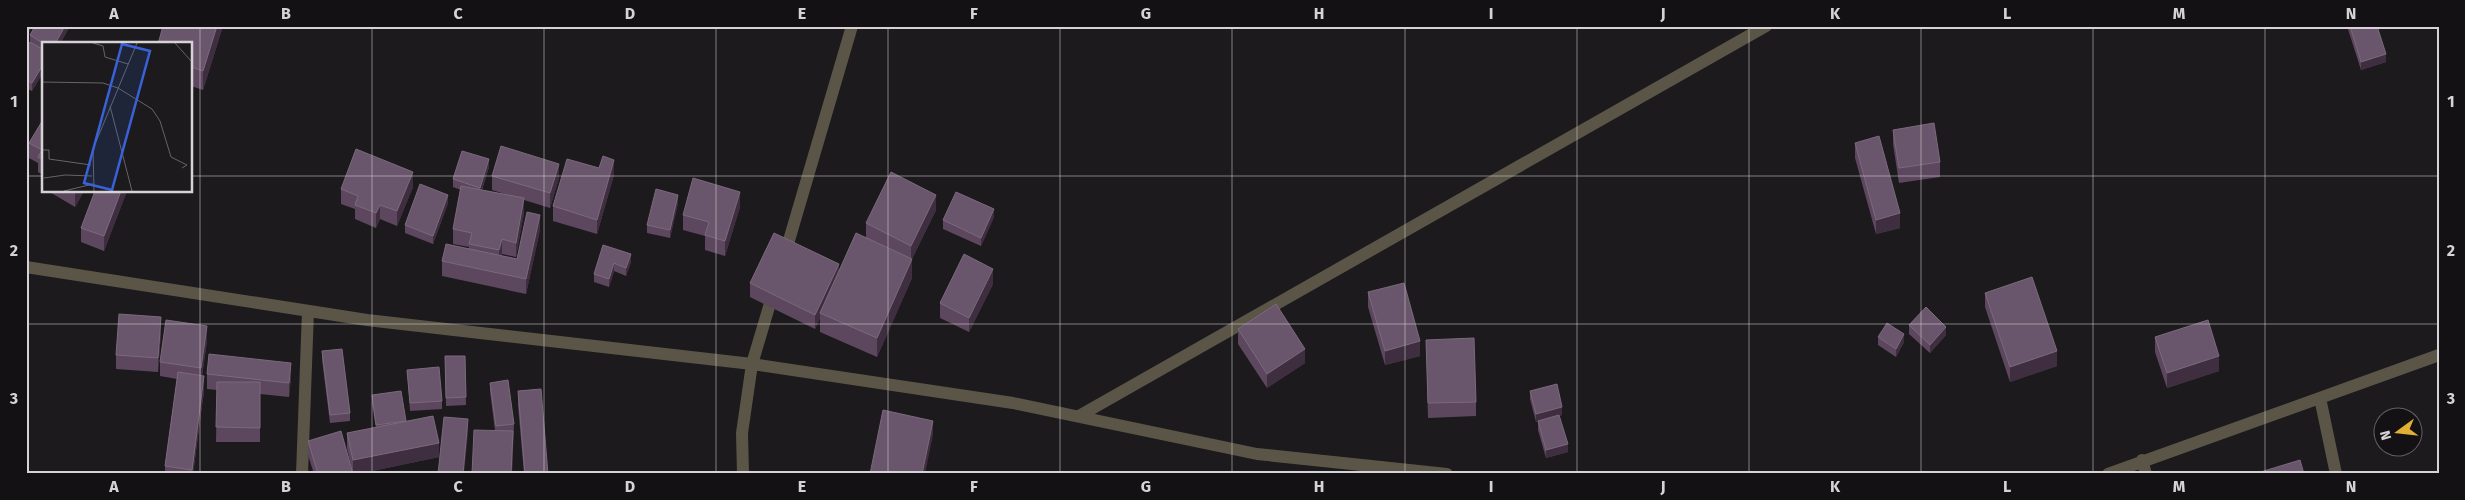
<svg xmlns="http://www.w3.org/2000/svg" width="2465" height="500" font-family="'Fira Sans',sans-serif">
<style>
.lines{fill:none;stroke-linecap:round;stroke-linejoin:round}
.minor{stroke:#5b5547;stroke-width:12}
.wall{fill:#5d475f}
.shaded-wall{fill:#3e2e3f}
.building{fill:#6a566c;stroke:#7b697c}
.grid{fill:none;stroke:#d5d3d6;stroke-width:1;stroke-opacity:0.55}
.inset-road{fill:none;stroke:#666467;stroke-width:1}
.view{fill:#3962d8;fill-opacity:0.15;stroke:#3962d8;stroke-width:2.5}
.inset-edge{fill:none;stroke:#d5d3d6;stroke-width:2.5}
.neatline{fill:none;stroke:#d5d3d6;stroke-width:2}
.grid-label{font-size:16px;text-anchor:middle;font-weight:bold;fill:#d5d3d6}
</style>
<rect width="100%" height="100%" fill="#1c1a1d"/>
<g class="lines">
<!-- minor -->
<path class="minor" d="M785,254L852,26
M26,267L367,320L752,364L1013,403L1257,454L1447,474
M2320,398L2336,474
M1079,416L1766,26
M2142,460L2146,474
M302,474L308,311
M743,474L742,433L752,364L774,290
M2108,474L2439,355"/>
</g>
<!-- wall -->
<path class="wall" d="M35,26H70L60,44H44V71L32,91L26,88V48L30,42V35Z
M163,26H223L203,90L191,86V44Z
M2347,26H2377L2386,62L2361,70Z
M44,118V176L38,172V163L29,158V143Z
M1893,130L1940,162V177L1899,183L1893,144Z
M1855,143L1900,228L1876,234L1855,158Z
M489,167L482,190L508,195L492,190V176L559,178L550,208L524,200V213L516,257L502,254L501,256L517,259L540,230L526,294L442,276V261L469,249V247L453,244V229L461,190L453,187V179Z
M614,175L597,234L553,221V206Z
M413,187L397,226L380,219L376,228L355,219V209L341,204V189Z
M48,191H84L75,207Z
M127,191L104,251L81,242V228Z
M448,203L433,244L405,233V225Z
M678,203L670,238L647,233V225Z
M740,207L725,256L705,250V236L683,230V215Z
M936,210L912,259V278L877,357L820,332V318L815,329L750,297V283L839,271L866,238V223Z
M994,217L981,246L943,229V220Z
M603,245L631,262L626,276L614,271L609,287L594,282V274Z
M993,284L969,332L940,318V303Z
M1368,292L1420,356L1385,365L1368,307Z
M1985,293L2057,366L2010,382L1985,307Z
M1909,325L1946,335L1930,353L1909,334Z
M1238,329L1305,363L1267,388L1238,344Z
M161,332L158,372L116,369V355Z
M1878,337L1904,342L1896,357L1878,345Z
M2155,337L2219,371L2167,388L2155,352Z
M1426,340L1476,402V416L1428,418Z
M207,341L202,376L204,391L193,474H165V466L177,379L160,376V362Z
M322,351L350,413V421L330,423L322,359Z
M445,356H465L466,405L446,406Z
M407,370L442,401V409L410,411Z
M207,374L291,377L289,397L260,394V442H216L217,390L207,389Z
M490,383L514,424L512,474H472L495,431L490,391Z
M518,391L548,474H524L518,405Z
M1530,391L1562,415L1559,416L1568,452L1546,458L1538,430V421L1542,420L1536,422L1530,399Z
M372,395L406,421L439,457L358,474H314L308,455V441L352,470L347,448V433L376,428L372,404Z"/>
<!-- shaded-wall -->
<path class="shaded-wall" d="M26,26H33L26,37Z
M65,26H70L60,44H55Z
M217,26H223L203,90V71Z
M2386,54V62L2361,70V62Z
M44,63V71L32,91V83Z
M489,159V167L480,196V188Z
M614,160V175L597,234V220Z
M559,164V178L550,208V193Z
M413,172V187L397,226V211Z
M76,191H84L75,207V192Z
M121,191H127L104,251V236Z
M740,192V207L725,256V241Z
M448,195V203L433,244V236Z
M678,195V203L670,238V230Z
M936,195V210L912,259V278L877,357V338L911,260V246Z
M524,198V213L516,257V243Z
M380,205V219L376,228V213Z
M994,209V217L981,246V238Z
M1900,213V228L1876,234V220Z
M540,215V230L526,294V279Z
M502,239V254L499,265V250Z
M631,254V262L626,276V268Z
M614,263V271L609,287V279Z
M839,264V278L820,313V318L815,329V315Z
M993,269V284L969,332V318Z
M161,317V332L158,372V358Z
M207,326V341L201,382V368Z
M1946,327V335L1930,353V345Z
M1904,334V342L1896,357V349Z
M1420,341V356L1385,365V351Z
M1305,349V363L1267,388V374Z
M2057,351V366L2010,382V367Z
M2219,356V371L2167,388V373Z
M291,363V377L289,397V383Z
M204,376V391L193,474H192Z
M1562,407V415L1536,422V414Z
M468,419V434L464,474H463Z
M933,421V435L925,474H922Z
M513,431L512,474H511Z
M439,443V457L358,474H353V460Z
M1568,444V452L1546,458V450Z"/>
<!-- building -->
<path class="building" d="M35,26H65L55,44H44L30,35Z
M163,26H217L203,71L191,67V44H158Z
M2350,26H2377L2386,54L2361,62Z
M30,42L44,50V63L32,83L26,80V48Z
M44,118V161L38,157L42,150L29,143Z
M1934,123L1940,162L1899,168L1893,130Z
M1879,136L1900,213L1876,220L1855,143Z
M501,146L559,164L550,193L492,176Z
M356,149L413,172L397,211L380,205L376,213L355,205L358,196L341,189Z
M462,151L489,159L480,188L453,179Z
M603,156L614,160L597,220L553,206L567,159L599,168Z
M891,172L936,195L911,246L866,223Z
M693,178L740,192L725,241L705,235L709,222L683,215Z
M420,184L448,195L433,236L405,225Z
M461,186L524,198L516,243L502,239L499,250L469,244L472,233L453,229Z
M656,189L678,195L670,230L647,225Z
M95,191H121L104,236L81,228Z
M956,192L994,209L981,238L943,220Z
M527,212L540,215L526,279L442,261L446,244L517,259Z
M774,233L839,264L815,315L750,283Z
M856,233L912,259L877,338L820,313Z
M603,245L631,254L626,268L614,263L609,279L594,274Z
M964,254L993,269L969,318L940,303Z
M2032,277L2057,351L2010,367L1985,293Z
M1404,283L1420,341L1385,351L1368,292Z
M1276,304L1305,349L1267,374L1238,329Z
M1926,307L1946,327L1930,345L1909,325Z
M119,314L161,317L158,358L116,355Z
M166,320L207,326L201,368L160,362Z
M2208,320L2219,356L2167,373L2155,337Z
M1887,323L1904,334L1896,349L1878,337Z
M1474,338L1476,402L1428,403L1426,340Z
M342,349L350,413L330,415L322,351Z
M209,354L291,363L289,383L207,374Z
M445,356H465L466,397L446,398Z
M439,367L442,401L410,403L407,370Z
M178,372L204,376L192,470L165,466Z
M508,380L514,424L496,426L490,383Z
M217,382H260V428L216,427Z
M1557,384L1562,407L1536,414L1530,391Z
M541,389L548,474H525L518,391Z
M401,391L406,421L376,425L372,395Z
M883,410L933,421L922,474H870Z
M1559,415L1568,444L1546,450L1538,421Z
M433,416L439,443L353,460L347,433Z
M444,417L468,419L463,474H438Z
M474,430L513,431L511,474H472Z
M341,431L353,474H318L308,441Z
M2300,460L2304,474H2254Z"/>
<!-- grid -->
<path class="grid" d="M200,26V474M372,26V474M544,26V474M716,26V474M888,26V474M1060,26V474M1232,26V474M1405,26V474M1577,26V474M1749,26V474M1921,26V474M2093,26V474M2265,26V474M26,176H44M191,176H2439M26,324H2439"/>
<!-- overview -->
<g transform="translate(42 42)">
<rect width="150" height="150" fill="#1c1a1d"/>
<path class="inset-road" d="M51,1L61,4L63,15L86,22M133,1L150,20M0,40L61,41L76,46L110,67L118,79L129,115L145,123L140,126M68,64L90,149M0,108H7V117L49,123M2,136L23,133L50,134M22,149L51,142M52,149L51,107L95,1"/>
<path class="view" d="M80,2L108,9L70,148L42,141Z"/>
<rect width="150" height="150" class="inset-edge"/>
</g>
<!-- border -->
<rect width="2465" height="500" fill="none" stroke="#131113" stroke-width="55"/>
<!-- north arrow -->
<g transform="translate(2398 432) rotate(255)"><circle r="24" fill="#131113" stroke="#615f61"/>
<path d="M0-4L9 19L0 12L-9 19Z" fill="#e1af34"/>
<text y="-8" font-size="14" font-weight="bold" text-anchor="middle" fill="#d5d3d6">N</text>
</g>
<rect x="28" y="28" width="2410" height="444" class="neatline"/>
<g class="grid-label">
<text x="114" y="19">A</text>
<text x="286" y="19">B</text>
<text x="458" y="19">C</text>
<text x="630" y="19">D</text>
<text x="802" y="19">E</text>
<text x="974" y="19">F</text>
<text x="1146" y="19">G</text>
<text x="1319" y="19">H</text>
<text x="1491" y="19">I</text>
<text x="1663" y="19">J</text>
<text x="1835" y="19">K</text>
<text x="2007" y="19">L</text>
<text x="2179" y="19">M</text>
<text x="2351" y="19">N</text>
<text x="14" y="107">1</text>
<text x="2451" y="107">1</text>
<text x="14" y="256">2</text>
<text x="2451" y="256">2</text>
<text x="14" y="404">3</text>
<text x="2451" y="404">3</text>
<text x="114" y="492">A</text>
<text x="286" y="492">B</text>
<text x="458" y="492">C</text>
<text x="630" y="492">D</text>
<text x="802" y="492">E</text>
<text x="974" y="492">F</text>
<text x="1146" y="492">G</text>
<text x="1319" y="492">H</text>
<text x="1491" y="492">I</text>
<text x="1663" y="492">J</text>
<text x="1835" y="492">K</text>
<text x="2007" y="492">L</text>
<text x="2179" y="492">M</text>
<text x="2351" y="492">N</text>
</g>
</svg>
